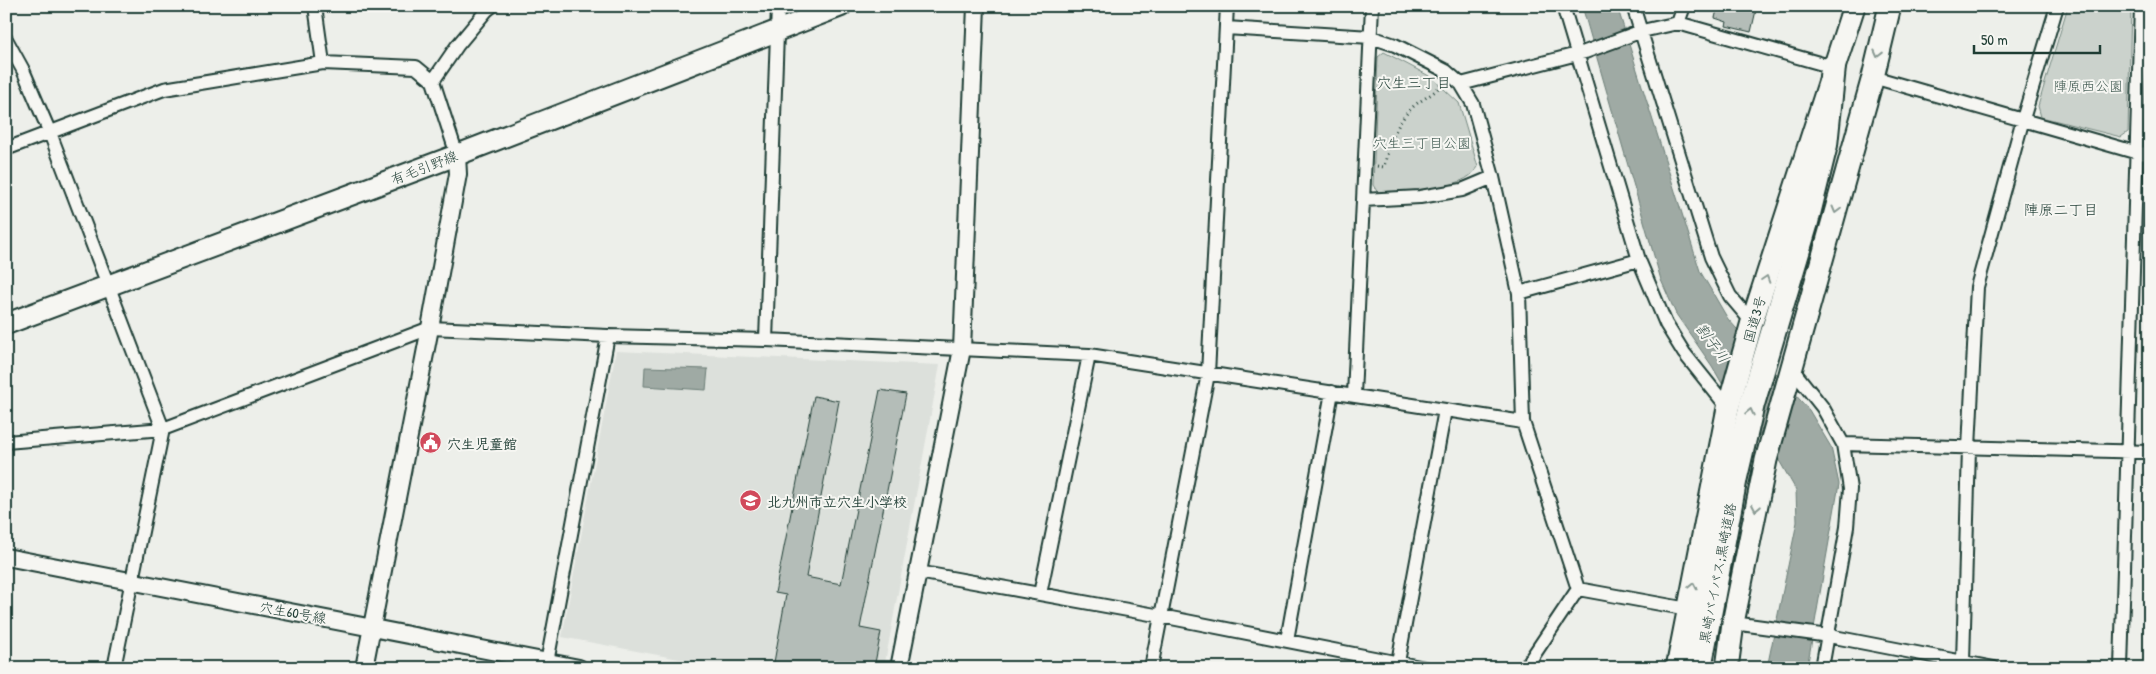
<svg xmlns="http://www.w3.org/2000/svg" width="2156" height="674" font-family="'Patrick Hand','Klee One',sans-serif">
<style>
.built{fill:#dce0db}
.green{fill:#cbd2cc;stroke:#758880}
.water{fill:#9faaa4;stroke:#6c7e77}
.building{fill:#b4bdb8;stroke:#1f3d34}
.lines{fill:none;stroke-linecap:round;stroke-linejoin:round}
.minor-casing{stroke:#1f3d34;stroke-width:16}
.tertiary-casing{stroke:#1f3d34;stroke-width:20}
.primary-casing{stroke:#1f3d34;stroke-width:24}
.trunk-casing{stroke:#1f3d34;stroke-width:25}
.motorway-casing{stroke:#1f3d34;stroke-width:28}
.path{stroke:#1f3d34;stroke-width:3;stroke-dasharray:1 4;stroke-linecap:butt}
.minor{stroke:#f6f6f2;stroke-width:12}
.tertiary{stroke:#f6f6f2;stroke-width:16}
.primary{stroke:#f6f6f2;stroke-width:20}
.trunk{stroke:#f6f6f2;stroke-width:21}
.motorway{stroke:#f6f6f2;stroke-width:24}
.oneway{stroke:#8a9a93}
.labels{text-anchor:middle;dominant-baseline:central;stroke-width:4;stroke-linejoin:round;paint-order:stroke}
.park-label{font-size:14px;fill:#415b52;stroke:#f6f6f2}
.street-label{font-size:14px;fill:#1f3d34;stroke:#f6f6f2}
.poi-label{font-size:14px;font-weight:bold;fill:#1f3d34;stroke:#f6f6f2;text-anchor:start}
.neighbourhood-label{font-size:15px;fill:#1f3d34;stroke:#f6f6f2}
.water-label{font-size:15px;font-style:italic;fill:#3f5850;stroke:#f6f6f2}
</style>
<rect width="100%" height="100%" fill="#edefea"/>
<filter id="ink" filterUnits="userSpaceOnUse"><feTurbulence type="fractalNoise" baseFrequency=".02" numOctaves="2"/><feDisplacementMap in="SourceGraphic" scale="10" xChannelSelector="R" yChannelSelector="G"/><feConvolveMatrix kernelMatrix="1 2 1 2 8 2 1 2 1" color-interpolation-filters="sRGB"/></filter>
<g filter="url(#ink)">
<!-- built -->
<path class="built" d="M616,351L940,365L884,668H727L562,637Z"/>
<!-- green -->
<path class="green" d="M2068,6H2131L2128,132L2121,137L2041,117L2038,106Z
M1384,52L1431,77L1459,103L1478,167C1463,192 1405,191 1378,193L1373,185L1378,57Z"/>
<!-- water -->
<path class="water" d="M1582,6H1617L1700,271L1728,319L1809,410L1831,447L1839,484L1807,668H1767L1797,522L1796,490L1780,462L1731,399L1712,366L1676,314L1661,280Z
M645,367L708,369L706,390L644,386Z"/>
<!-- building -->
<path class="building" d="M1718,6H1757L1751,32L1726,26L1727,22L1715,18Z
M880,390L906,394L860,628L881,632L874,668H773L786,595L775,593L814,396L839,401L806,577L841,584Z"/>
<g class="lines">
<defs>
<path id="minor" d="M315,6L323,63
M1563,6L1639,260L1666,324L1684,353L1728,408
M1633,6L1711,257L1730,296L1752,322
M1678,23L1684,6
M1226,28L1371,37L1395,45L1446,71L1461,84L1473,104L1493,177L1519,293L1523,422L1578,589L1525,668
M6,39L23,70L50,133L163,429L114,668
M1873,77L2138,153L2150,154
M433,81L457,46L487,10L492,6
M1461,84L1585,52L1642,31L1678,23L1833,67
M6,149L164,89L323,63L416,67L433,81L457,155
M1363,200L1420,197L1462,190L1493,177
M1519,293L1639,260
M766,340L778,6
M1792,369L1823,408L1843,444L1850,489L1847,527L1822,668
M1354,395L1372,6
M6,442L163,429L430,328L608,336L766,340L1089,355L1523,422
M1843,444L2150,452
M918,572L1161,616L1425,668
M1578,589L1688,609
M1040,594L1089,355
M1733,623L1829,636L1994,668
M1287,640L1332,392
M1398,662L1445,410
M1963,662L1969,448L1977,287L2023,119L2057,6
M546,668L608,336
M1151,668L1208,374L1227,6
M2121,668L2141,6"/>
<path id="tertiary" d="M6,557L579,668
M364,668L430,328L458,174L457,155
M899,668L962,349L976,6"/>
<path id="primary" d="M6,324L457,155L841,6"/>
<path id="trunk" d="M1677,668L1728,408L1752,322L1854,6
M1727,668L1733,623L1766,460L1873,77L1890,6"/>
<path id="motorway" d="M1699,668L1735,477L1752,404L1806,222L1825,145L1833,67"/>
</defs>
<!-- minor casing -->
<use href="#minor" class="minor-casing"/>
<!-- tertiary casing -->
<use href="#tertiary" class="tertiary-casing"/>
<!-- primary casing -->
<use href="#primary" class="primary-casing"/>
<!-- trunk casing -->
<use href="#trunk" class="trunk-casing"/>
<!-- motorway casing -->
<use href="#motorway" class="motorway-casing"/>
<!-- path -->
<path class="path" d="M1377,166L1384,167C1389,146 1395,124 1412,108C1420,99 1435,95 1441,84"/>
<!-- minor -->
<use href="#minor" class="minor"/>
<!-- tertiary -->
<use href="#tertiary" class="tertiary"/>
<!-- primary -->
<use href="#primary" class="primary"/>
<!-- trunk -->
<use href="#trunk" class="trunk"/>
<!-- motorway -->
<use href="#motorway" class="motorway"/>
</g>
<!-- one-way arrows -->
<defs><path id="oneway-chevron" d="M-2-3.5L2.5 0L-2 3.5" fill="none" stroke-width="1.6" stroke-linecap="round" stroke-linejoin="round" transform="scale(1.25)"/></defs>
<g class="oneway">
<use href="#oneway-chevron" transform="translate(1878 54) rotate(104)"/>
<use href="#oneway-chevron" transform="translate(1836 210) rotate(105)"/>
<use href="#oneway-chevron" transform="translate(1766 279) rotate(-72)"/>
<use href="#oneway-chevron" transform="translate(1750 412) rotate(-77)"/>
<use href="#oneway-chevron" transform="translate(1756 508) rotate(101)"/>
<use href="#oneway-chevron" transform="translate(1693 586) rotate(-79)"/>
</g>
</g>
<!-- icons -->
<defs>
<symbol id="civic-disc" viewBox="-11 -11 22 22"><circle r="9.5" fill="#d1495b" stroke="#f6f6f2"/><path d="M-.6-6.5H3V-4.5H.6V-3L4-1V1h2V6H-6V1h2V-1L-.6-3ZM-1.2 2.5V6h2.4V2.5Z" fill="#fff"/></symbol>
<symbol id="school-disc" viewBox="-11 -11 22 22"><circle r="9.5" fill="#d1495b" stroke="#f6f6f2"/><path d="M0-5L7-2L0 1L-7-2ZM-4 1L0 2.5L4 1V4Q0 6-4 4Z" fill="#fff"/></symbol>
</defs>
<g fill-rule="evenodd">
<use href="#civic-disc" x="418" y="430" width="25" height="25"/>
<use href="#school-disc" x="738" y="488" width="25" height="25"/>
</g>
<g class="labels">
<!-- park labels -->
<g class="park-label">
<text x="2088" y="85">陣原西公園</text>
<text x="1422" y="142">穴生三丁目公園</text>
</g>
<!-- street labels -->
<g class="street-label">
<text transform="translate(424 167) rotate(-21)">有毛引野線</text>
<text transform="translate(1754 319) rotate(-74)">国道3号</text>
<text transform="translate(1717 573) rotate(-79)">黒崎バイパス;黒崎道路</text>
<text transform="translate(293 612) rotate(10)">穴生60号線</text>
</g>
<!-- poi labels -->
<g class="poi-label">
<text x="447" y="443">穴生児童館</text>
<text x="767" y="501">北九州市立穴生小学校</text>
</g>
<!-- neighbourhood labels -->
<g class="neighbourhood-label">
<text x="1414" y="82">穴生三丁目</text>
<text x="2061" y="209">陣原二丁目</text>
</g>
<!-- water labels -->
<g class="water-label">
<text transform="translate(1713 343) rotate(54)">割子川</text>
</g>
</g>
<!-- margin -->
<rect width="2156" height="674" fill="none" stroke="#f6f6f2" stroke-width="25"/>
<rect x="12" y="12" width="2131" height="649" fill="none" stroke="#1f3d34" stroke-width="2" filter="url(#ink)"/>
<!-- scale -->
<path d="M1974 45v8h126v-8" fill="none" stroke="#1f3d34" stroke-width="2.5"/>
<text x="1981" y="45" font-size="15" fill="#1f3d34" stroke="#f6f6f2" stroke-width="4" paint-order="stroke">50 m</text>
</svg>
